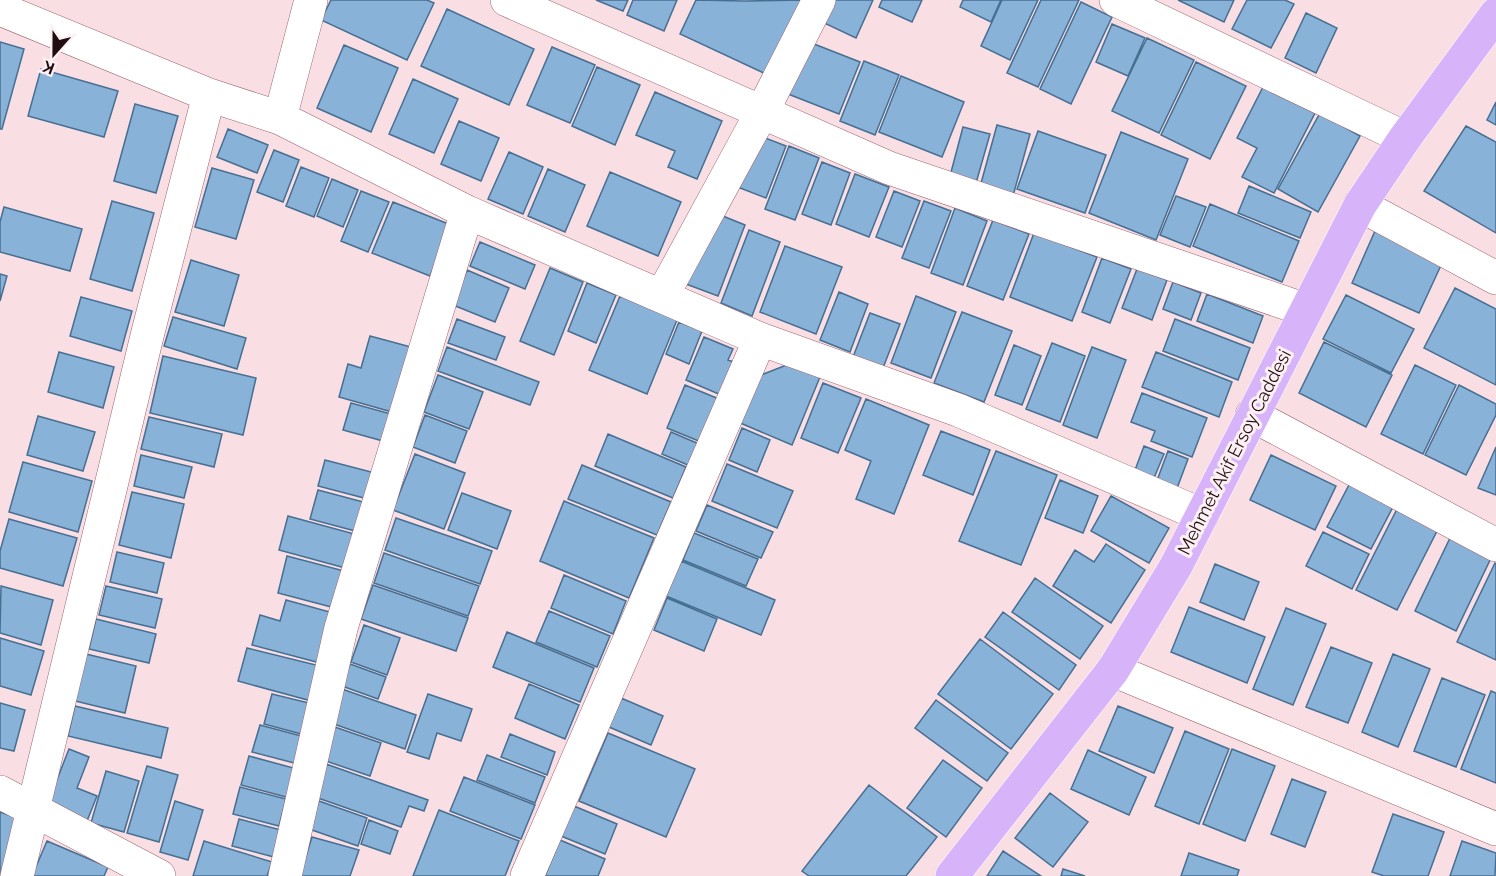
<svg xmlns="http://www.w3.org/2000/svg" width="1496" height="876" font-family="Raleway,sans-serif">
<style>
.building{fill:#88b2d8;stroke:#476f92;stroke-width:1.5}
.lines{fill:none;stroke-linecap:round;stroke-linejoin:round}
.minor-casing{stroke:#9c6671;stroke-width:34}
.major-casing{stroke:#fff;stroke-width:34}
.minor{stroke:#fff;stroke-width:33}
.major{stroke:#d7b3fa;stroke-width:33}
.labels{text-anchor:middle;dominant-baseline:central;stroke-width:6;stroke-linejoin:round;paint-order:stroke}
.street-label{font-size:18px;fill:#200c11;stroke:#fdf0f3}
</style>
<rect width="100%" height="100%" fill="#f9dfe4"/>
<!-- building -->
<path class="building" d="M331,0H427L434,3L407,60L321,20Z
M596,0H628L623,11Z
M633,0H677L664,31L627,15Z
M696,0L744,1L804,0L768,75L680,34Z
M832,0H873L856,38L822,22Z
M882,0H922L912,22L879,7Z
M963,0H1001L991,22L960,7Z
M1002,0H1038L1010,60L981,46Z
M1041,0H1079L1038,87L1007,73Z
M1178,0H1234L1224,22Z
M1247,0H1285L1294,4L1271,48L1232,29Z
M1081,2L1112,17L1071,104L1040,89Z
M447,9L534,49L509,105L421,66Z
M1306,13L1337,28L1316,73L1285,58Z
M1112,24L1145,38L1128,76L1096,62Z
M1147,38L1194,60L1159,133L1112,111Z
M0,42L24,49L2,129H0Z
M809,42L860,62L839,114L788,94Z
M344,45L398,68L371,132L317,108Z
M552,47L595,65L570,123L527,105Z
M864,61L899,75L875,135L840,121Z
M1196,62L1246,86L1210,159L1161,135Z
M597,67L640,85L615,145L572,126Z
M41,69L118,91L104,137L28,116Z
M901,76L964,102L942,157L879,132Z
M413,79L458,99L434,153L389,134Z
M1263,87L1315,113L1274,193L1242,177L1257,148L1237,138Z
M655,92L722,121L697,179L668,167L675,151L636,135Z
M1496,102V125L1487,120Z
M135,104L178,116L156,193L114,181Z
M1320,113L1360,136L1318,212L1278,189Z
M459,121L499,138L481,181L441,164Z
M997,125L1030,134L1013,196L980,187Z
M1466,126L1496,142V233L1424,191Z
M963,127L990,134L976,183L950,176Z
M228,129L268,145L257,173L217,157Z
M1038,131L1106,155L1085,213L1017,189Z
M1121,132L1188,159L1156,240L1089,213Z
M755,134L786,146L766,198L735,186Z
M789,146L819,158L795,220L765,209Z
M274,150L299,160L283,202L257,192Z
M509,152L543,167L523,214L488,199Z
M822,162L850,173L831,225L802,214Z
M301,167L329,178L314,217L286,206Z
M212,168L254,180L236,239L195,227Z
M548,169L585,185L565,232L528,216Z
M610,172L681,202L658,256L587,226Z
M855,174L889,187L869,237L836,224Z
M332,179L358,190L343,227L317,216Z
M1249,186L1311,212L1300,238L1238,213Z
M361,191L389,202L368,252L341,241Z
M894,191L920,201L902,247L876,237Z
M1176,196L1206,207L1190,247L1160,235Z
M112,201L154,213L132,291L90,279Z
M924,201L951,211L929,268L902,258Z
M393,202L451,225L430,276L372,253Z
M1210,204L1299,241L1282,282L1193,246Z
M4,207L82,229L70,271L0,252V222Z
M955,208L987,221L963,285L931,273Z
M713,212L745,225L718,296L686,284Z
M993,220L1029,234L1003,300L967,286Z
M749,230L780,242L752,316L721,303Z
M1375,231L1443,261L1419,313L1352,283Z
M1034,233L1097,257L1072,321L1010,297Z
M480,242L535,265L525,289L470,266Z
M785,246L842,267L816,334L760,312Z
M1102,258L1131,269L1110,323L1082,312Z
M191,260L239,275L224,326L175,312Z
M550,268L583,282L554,355L520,341Z
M1137,269L1167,280L1152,320L1122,308Z
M467,270L509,288L495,322L453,305Z
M0,274L7,276L0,301Z
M1173,282L1201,293L1191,320L1163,309Z
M587,283L616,295L596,343L568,331Z
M1455,288L1496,309V385L1424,348Z
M839,292L868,304L850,352L820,340Z
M1207,294L1263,316L1253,343L1197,321Z
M1346,295L1414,329L1391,373L1323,339Z
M620,296L677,320L647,394L589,370Z
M916,296L956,312L931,378L891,363Z
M81,297L132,311L121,351L70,336Z
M962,312L1012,331L984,402L934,383Z
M870,313L900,324L883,368L853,357Z
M173,317L246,338L237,369L164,346Z
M457,319L505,337L496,360L448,343Z
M1175,319L1250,348L1238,380L1163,351Z
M679,322L702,331L689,364L666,354Z
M370,336L411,347L392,412L339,397L348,364L361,368Z
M704,337L733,349L728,360L734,362L721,395L686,380Z
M1324,342L1392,375L1366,427L1299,393Z
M1052,343L1085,356L1060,422L1026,409Z
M1014,345L1041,356L1022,405L995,395Z
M447,347L539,382L530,405L438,371Z
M1092,347L1126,360L1097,438L1063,425Z
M59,352L114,367L103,408L48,392Z
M1156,352L1232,382L1219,417L1142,387Z
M163,356L256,378L243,435L150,413Z
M789,364L820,377L792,445L738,422L756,377Z
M1415,365L1456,385L1423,454L1381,434Z
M438,375L483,392L469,429L424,412Z
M823,383L861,398L838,453L801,438Z
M685,385L719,399L701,442L667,428Z
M1459,385L1496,404V415L1466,475L1425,455Z
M1142,393L1207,418L1192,457L1151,441L1155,431L1131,422Z
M866,399L929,425L894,514L856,499L871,461L845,450Z
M351,403L391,414L383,441L343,430Z
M425,415L467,431L455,463L413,447Z
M38,416L95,432L83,471L27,455Z
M149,417L222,434L214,467L141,449Z
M742,428L770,440L757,472L729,460Z
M941,431L990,450L973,495L923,475Z
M671,432L699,444L690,466L662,454Z
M608,434L686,467L673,498L595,466Z
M1144,446L1164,454L1154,478L1135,470Z
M1496,447V495L1478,488Z
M996,451L1057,475L1021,565L959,541Z
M1168,451L1188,459L1173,499L1153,491Z
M415,454L465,473L444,529L393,510Z
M141,455L192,467L184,498L134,486Z
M1271,455L1336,486L1315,530L1250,500Z
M325,460L375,473L368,499L318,486Z
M23,462L92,481L78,532L9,512Z
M727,464L793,491L777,528L712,501Z
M582,465L671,502L657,535L568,499Z
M1060,480L1098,496L1083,533L1045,518Z
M1350,483L1394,505L1371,549L1327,527Z
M318,490L367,503L359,532L310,519Z
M132,492L184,504L171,558L119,545Z
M462,493L511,511L497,549L448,530Z
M1111,496L1169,528L1149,563L1091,531Z
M564,501L654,538L629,598L540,561Z
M707,505L773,532L761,558L696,531Z
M1397,509L1438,529L1397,610L1356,590Z
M288,516L358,535L349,569L279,550Z
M396,518L492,551L480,584L385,550Z
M9,519L77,538L63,586L0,568V551Z
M1323,532L1369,554L1352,589L1306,566Z
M694,533L758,559L746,586L683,560Z
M1450,538L1491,558L1456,631L1415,611Z
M1106,544L1145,570L1111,623L1053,586L1075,550L1094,562Z
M117,552L164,563L157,593L110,582Z
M384,553L479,586L468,616L374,583Z
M287,556L348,572L339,609L278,593Z
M681,561L775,600L761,635L666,596Z
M1495,563L1496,564V660L1457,642Z
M1215,564L1259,582L1244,620L1200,602Z
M564,575L626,601L613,634L551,608Z
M1035,578L1103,626L1080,659L1012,612Z
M373,585L468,618L456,651L361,619Z
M1,586L53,600L41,645L0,633Z
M106,586L162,599L155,628L99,615Z
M667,598L717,619L704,651L654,630Z
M286,600L337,614L324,664L252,645L260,615L280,621Z
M1189,607L1265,637L1247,683L1171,652Z
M1286,608L1326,624L1293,705L1253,689Z
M549,611L610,636L597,667L536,642Z
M1003,612L1076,665L1059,690L985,637Z
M96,619L156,634L149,663L89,649Z
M364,625L400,638L387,675L351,662Z
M507,632L594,668L580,702L493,667Z
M0,638L44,651L31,695L0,686Z
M980,639L1053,694L1011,749L938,694Z
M1331,647L1372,663L1348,723L1306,707Z
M247,648L324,667L315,702L238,681Z
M86,654L136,666L125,713L75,701Z
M1393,654L1430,669L1398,747L1362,732Z
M350,664L386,677L378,699L342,686Z
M1442,678L1485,695L1456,767L1414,751Z
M529,684L579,705L565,739L515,718Z
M342,689L416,715L405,749L331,723Z
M1491,691L1496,693V783L1461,769Z
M272,694L313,704L305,735L264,724Z
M428,694L472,709L461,741L437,733L429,759L407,752Z
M621,698L663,716L651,745L609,727Z
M936,700L1008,753L987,781L915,728Z
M0,703L25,710L14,751L0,748Z
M75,706L168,728L161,758L68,736Z
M1118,706L1173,728L1154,773L1099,751Z
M260,725L305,737L298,764L252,752Z
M332,726L381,743L370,776L320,759Z
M1185,731L1229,749L1199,824L1155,806Z
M608,733L695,769L666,837L579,801Z
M510,734L555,752L547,775L501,757Z
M69,749L89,757L77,788L97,796L87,821L47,805Z
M1232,749L1275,766L1245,841L1203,824Z
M1088,750L1146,777L1129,815L1071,789Z
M487,755L545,777L535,803L477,780Z
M249,756L297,769L290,798L241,785Z
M943,760L982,788L946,837L907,808Z
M326,764L428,800L424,811L409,806L401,827L315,797Z
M147,766L178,775L159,842L127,833Z
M106,771L139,781L124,832L91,823Z
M464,777L535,805L521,839L450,811Z
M1292,779L1326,792L1305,847L1271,834Z
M869,785L937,837L906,876H809L802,871Z
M240,787L286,799L279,826L233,814Z
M1050,793L1088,822L1053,867L1015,838Z
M175,801L203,810L188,860L160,852Z
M319,801L367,818L358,846L309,829Z
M574,806L617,824L605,854L561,836Z
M439,810L519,841L505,876H413Z
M0,812L17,818L4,874L0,873Z
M1393,814L1444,832L1428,876H1384L1372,872Z
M239,819L281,830L274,857L232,846Z
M369,820L398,831L390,854L361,844Z
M312,837L359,850L350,876H300Z
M560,840L605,859L598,876H545Z
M47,841L108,867L104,876H32Z
M204,841L272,862L267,876H193Z
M1462,841L1496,853L1495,876H1450Z
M1003,851L1041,876H987Z
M1189,853L1239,870L1237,876H1181Z
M1063,869L1085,876H1061Z"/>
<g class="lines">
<defs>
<path id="minor" d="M507,0L889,168L1306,310
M1116,0L1405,138
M0,9L209,95L280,118L467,212L760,339L958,410L1202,515
M280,118L311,0
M1360,205L1496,278
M662,296L762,112L819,0
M1252,415L1496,545
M1113,670L1496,829
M0,792L159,876
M17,876L147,336L209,95
M285,876L341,628L467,212
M527,876L760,339"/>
<path id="major" d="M952,876L1113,670L1176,566L1360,205L1405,138L1496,14"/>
</defs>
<!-- minor casing -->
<use href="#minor" class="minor-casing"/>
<!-- major casing -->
<use href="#major" class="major-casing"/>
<!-- minor -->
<use href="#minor" class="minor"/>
<!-- major -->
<use href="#major" class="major"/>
</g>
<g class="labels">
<!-- street labels -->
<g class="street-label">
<text transform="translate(1234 452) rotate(-63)">Mehmet Akif Ersoy Caddesi</text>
</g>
</g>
<!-- north arrow -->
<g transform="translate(54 54) rotate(201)" stroke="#fdf0f3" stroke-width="4.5" paint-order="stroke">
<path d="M0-4.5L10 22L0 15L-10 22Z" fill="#200c11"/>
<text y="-9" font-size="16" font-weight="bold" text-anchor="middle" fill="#200c11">K</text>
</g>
</svg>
